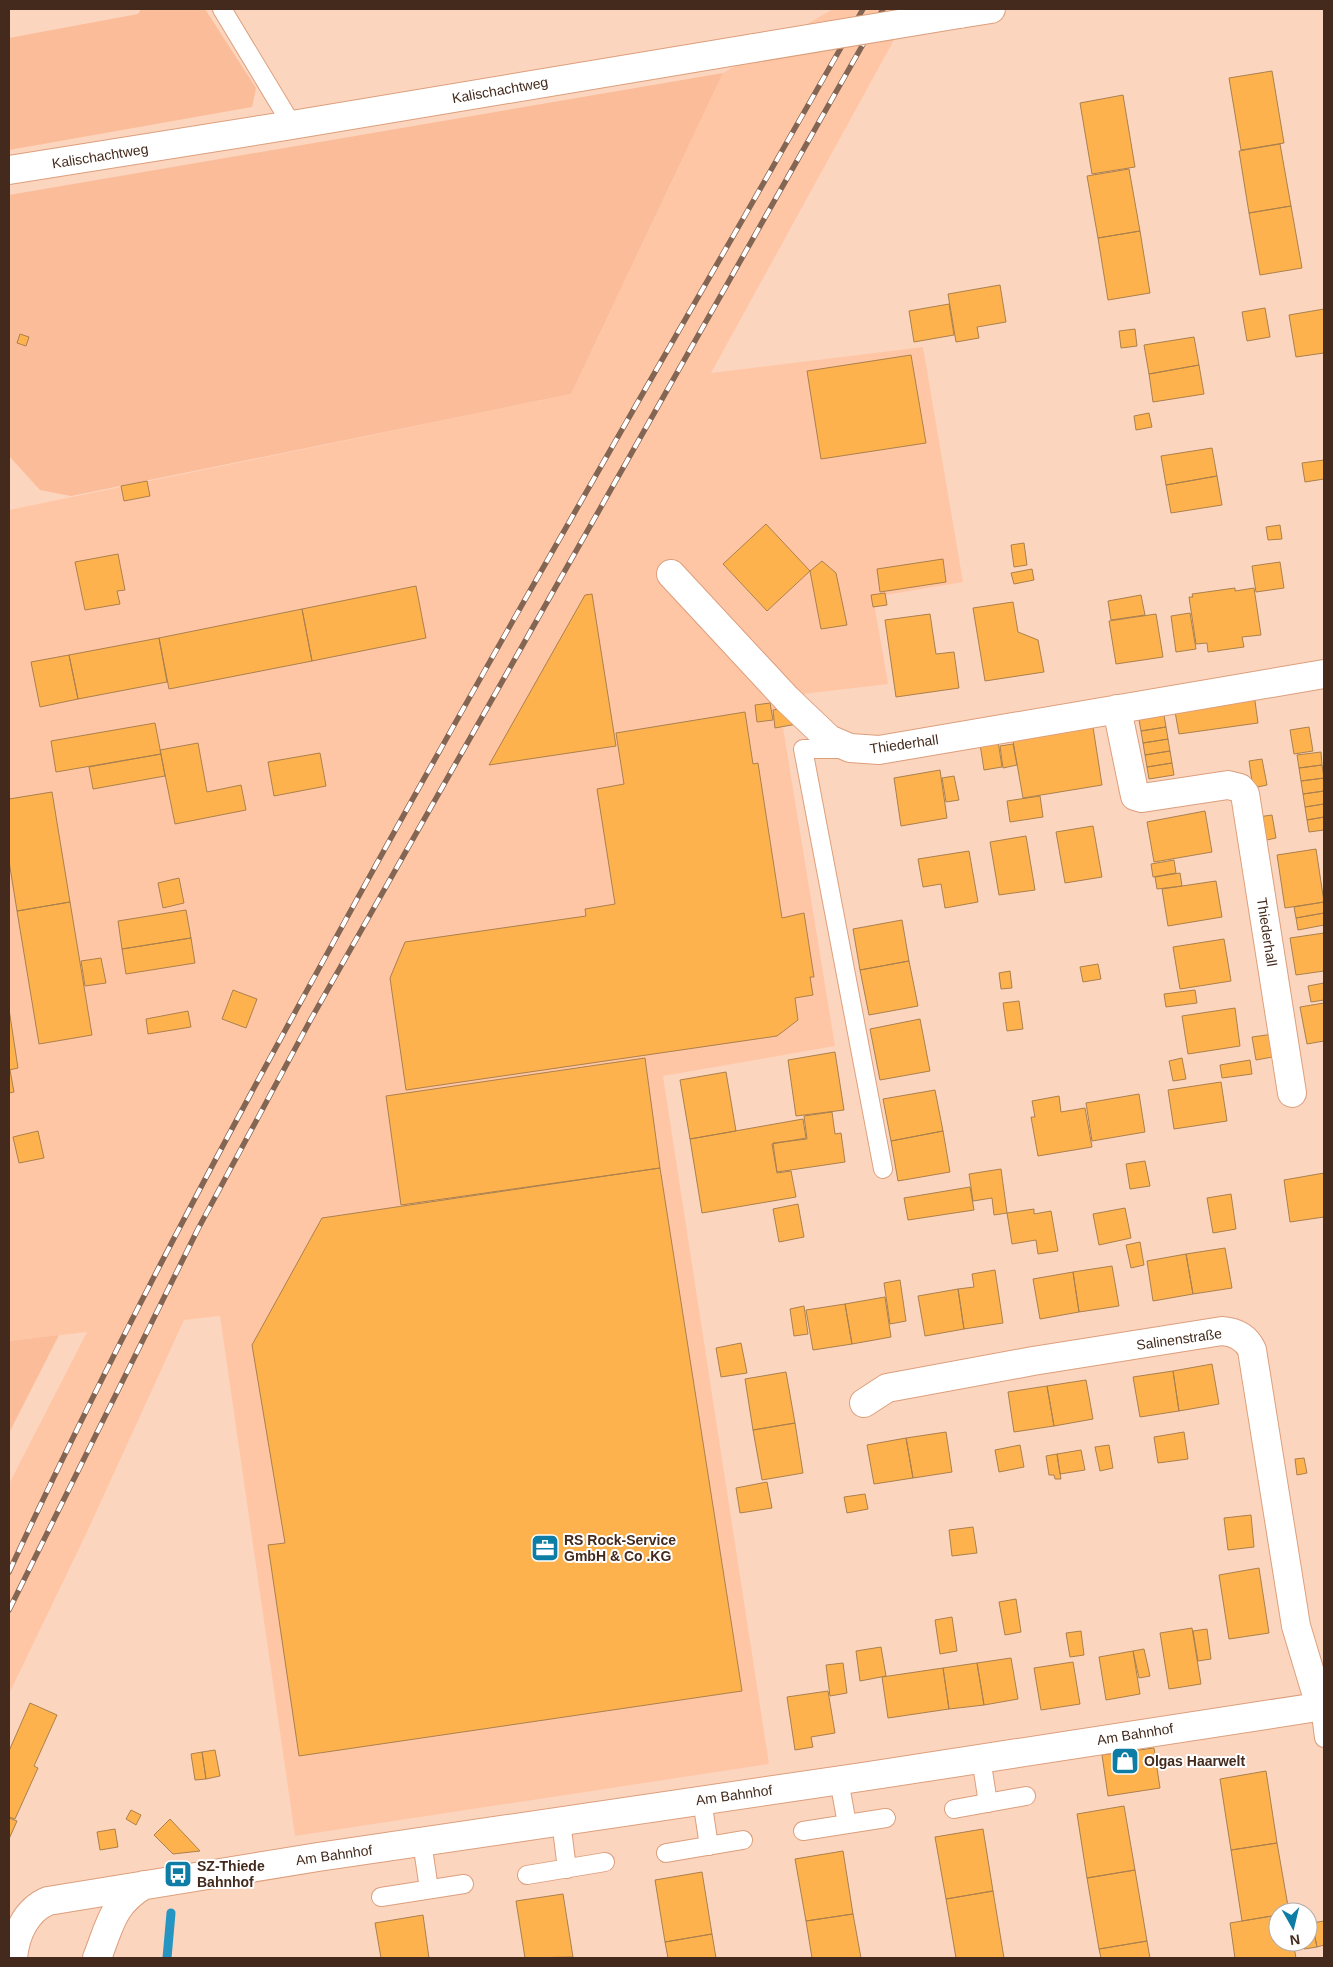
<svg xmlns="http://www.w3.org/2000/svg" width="1333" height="1967" font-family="Arial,sans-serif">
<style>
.built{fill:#ffc6a6}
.green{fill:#fbbc99}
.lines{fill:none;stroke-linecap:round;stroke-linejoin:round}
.stream{stroke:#2795c2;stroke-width:9}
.building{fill:#feb24e;stroke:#ab804c}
.service-casing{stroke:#dc9f7c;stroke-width:20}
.minor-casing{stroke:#dc9f7c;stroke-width:30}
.service{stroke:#fff;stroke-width:18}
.minor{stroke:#fff;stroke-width:28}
.rail-casing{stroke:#836554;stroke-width:5.5}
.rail{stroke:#fff;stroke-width:4;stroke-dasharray:11;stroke-linecap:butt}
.minor-bridge-casing{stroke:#dc9f7c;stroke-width:30;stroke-linecap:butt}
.minor-bridge{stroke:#fff;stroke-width:28}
.labels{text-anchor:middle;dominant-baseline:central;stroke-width:4;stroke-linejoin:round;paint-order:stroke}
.street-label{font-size:14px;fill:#432a1c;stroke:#fff}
.poi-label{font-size:14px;font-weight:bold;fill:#432a1c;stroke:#fff;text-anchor:start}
</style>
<rect width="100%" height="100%" fill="#fcd5bf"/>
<!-- built -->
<path class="built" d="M833,9H911L711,373L923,347L963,582L873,597L888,684L778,697L835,1046L663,1076L769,1764L295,1836L220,1316L184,1320L87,1532L9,1694V1484L87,1332L9,1341V510L571,394L723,73Z"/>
<!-- green -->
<path class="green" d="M141,9H205L256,88L252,107L9,150V38L138,14Z
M723,73L571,394L71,496L40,490L9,456V195Z
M59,1335L9,1433V1341Z"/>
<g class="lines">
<!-- stream -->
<path class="stream" d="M167,1958L171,1913"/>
</g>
<!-- building -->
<path class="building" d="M1272,71L1284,143L1241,150L1229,78Z
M1123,95L1135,167L1092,174L1080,103Z
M1280,144L1291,206L1249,213L1239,151Z
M1129,169L1140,231L1098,238L1087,176Z
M1291,206L1302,268L1260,275L1249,213Z
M1140,231L1150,293L1108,300L1098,238Z
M1000,285L1006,322L977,327L979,338L956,342L948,294Z
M949,304L954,335L914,342L909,311Z
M1265,308L1270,337L1247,341L1242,312Z
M1324,309V353L1296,357L1289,315Z
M1135,329L1137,346L1121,348L1119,331Z
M20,334L29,337L26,346L17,343Z
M1194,337L1199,365L1149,374L1144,345Z
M911,355L926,443L821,459L807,371Z
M1199,365L1204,394L1153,402L1149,374Z
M1149,413L1152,427L1136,430L1134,416Z
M1212,448L1217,476L1166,485L1161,456Z
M1324,460V479L1305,482L1302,463Z
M1217,476L1222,505L1171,513L1166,485Z
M147,481L150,496L124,501L121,486Z
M766,524L810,571L767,611L723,564Z
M1280,525L1282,539L1268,540L1266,527Z
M1024,543L1027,565L1014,567L1011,545Z
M118,554L125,590L117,591L120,604L85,610L75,562Z
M943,559L946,582L880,592L877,569Z
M822,561L836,573L847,625L821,629L810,571Z
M1280,562L1284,588L1256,592L1252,566Z
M1032,569L1034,580L1014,584L1011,573Z
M416,586L426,638L312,661L302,609Z
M1235,588V591L1254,588L1261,635L1242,637L1244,647L1208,652L1207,643L1196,644L1189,597H1193L1192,594Z
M885,593L887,605L873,607L871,595Z
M592,594L616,746L489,765L585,595Z
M1141,595L1145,615L1111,620L1108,601Z
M1013,602L1018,632L1038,640L1044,672L985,681L973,608Z
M302,609L312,661L169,689L159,638Z
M1190,613L1196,649L1176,652L1171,616Z
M930,614L936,654L954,652L959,688L896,697L885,620Z
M1156,614L1163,657L1116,664L1109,621Z
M159,638L167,682L78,699L69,655Z
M69,655L78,699L40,707L31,662Z
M1254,694L1258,723L1179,734L1174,706Z
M770,703L773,720L757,722L755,705Z
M787,708L797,724L775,728L773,710Z
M745,712L753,764L758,763L782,918L804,913L814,977H810L813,995L795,998L798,1020L777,1036L406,1090L390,978L405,942L586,916L585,909L615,904L597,789L624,784L616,733Z
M1164,715L1166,727L1141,731L1139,720Z
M155,723L161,754L56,772L51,741Z
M1093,727L1102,785L1023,798L1013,741Z
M1166,727L1168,739L1143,743L1141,731Z
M1309,727L1313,751L1294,754L1290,730Z
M1168,739L1170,751L1145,755L1143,743Z
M998,741L1002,767L984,770L980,744Z
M198,743L207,792L241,785L246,810L175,824L160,750Z
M1013,744L1017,765L1003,768L1000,746Z
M1170,751L1172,763L1147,767L1145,755Z
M1321,752L1322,765L1299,768L1297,755Z
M320,753L326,786L274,796L268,762Z
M161,754L165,776L93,789L89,767Z
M1262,759L1267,785L1253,788L1249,761Z
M1172,763L1174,775L1149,779L1147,767Z
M1322,765L1324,778L1301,781L1299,768Z
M940,770L947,818L901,826L894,778Z
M954,776L959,800L946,802L942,778Z
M1324,778V791L1303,794L1301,781Z
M1324,791V804L1305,807L1303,794Z
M52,792L70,902L17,911L9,861V799Z
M1040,796L1043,817L1010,822L1007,801Z
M1324,804V817L1307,820L1305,807Z
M1205,811L1212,852L1154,862L1147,822Z
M1272,815L1276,838L1262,841L1258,817Z
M1324,817V830L1309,832L1307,820Z
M1093,826L1102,877L1065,883L1056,832Z
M1026,836L1035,890L999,895L990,842Z
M1316,849L1324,902L1285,908L1277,855Z
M969,851L978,902L945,908L941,884L923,887L918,859Z
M1174,860L1176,873L1153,877L1151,864Z
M1180,873L1182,886L1157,889L1155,877Z
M179,878L184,903L163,908L158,883Z
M1216,881L1222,917L1168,926L1162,889Z
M70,902L92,1035L39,1044L17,911Z
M1324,902V913L1296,918L1294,907Z
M186,910L191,938L122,949L118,921Z
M1324,913V925L1298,930L1296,918Z
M902,920L909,961L860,970L853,929Z
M1324,933V971L1296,975L1290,938Z
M191,938L195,963L126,974L122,949Z
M1224,939L1231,981L1180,989L1173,947Z
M101,958L106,983L85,986L81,961Z
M909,961L918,1006L869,1015L860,970Z
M1098,964L1101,979L1083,982L1080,967Z
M1010,971L1012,988L1001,989L999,973Z
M1324,983V1000L1311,1002L1308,986Z
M233,990L257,999L246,1028L222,1019Z
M1195,990L1197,1003L1166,1007L1164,994Z
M1019,1001L1023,1029L1007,1031L1003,1003Z
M1324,1003V1041L1307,1044L1300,1007Z
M1235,1008L1240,1046L1188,1054L1182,1016Z
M9,1009L18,1068L9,1070Z
M188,1011L191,1027L148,1034L146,1019Z
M920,1019L930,1071L880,1080L870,1029Z
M1274,1034L1278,1056L1256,1060L1252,1037Z
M835,1052L844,1110L796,1116L788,1060Z
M645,1058L660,1168L401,1205L386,1096Z
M1182,1058L1186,1079L1173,1081L1169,1061Z
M1250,1060L1252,1074L1222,1078L1220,1065Z
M9,1070H10L14,1092L9,1093Z
M726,1072L736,1131L690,1139L680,1080Z
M1221,1082L1227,1121L1174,1129L1168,1090Z
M935,1090L943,1131L891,1141L883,1099Z
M1139,1094L1145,1132L1092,1141L1086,1103Z
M1059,1096L1061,1112L1085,1108L1092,1147L1038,1156L1031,1117H1035L1032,1101Z
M832,1112L835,1134L841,1133L845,1162L777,1172L773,1143L807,1139L804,1116Z
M803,1119L806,1138L772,1144L777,1173L791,1171L796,1197L702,1213L690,1139Z
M38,1131L44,1158L19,1163L13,1137Z
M943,1131L950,1172L898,1181L891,1141Z
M1145,1161L1150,1186L1130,1189L1126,1164Z
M660,1168L742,1691L299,1756L268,1545L285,1543L252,1345L322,1218Z
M1001,1169L1007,1213L994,1215L992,1198L973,1201L969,1174Z
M1324,1173V1217L1290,1222L1284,1180Z
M970,1187L974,1210L908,1220L904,1198Z
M1231,1194L1236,1229L1213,1233L1207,1198Z
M798,1204L804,1237L779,1242L773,1209Z
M1125,1208L1131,1238L1099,1245L1093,1214Z
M1034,1209V1214L1051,1211L1058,1251L1038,1254L1036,1240L1012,1244L1007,1213Z
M1140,1242L1144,1265L1131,1268L1126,1245Z
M1225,1248L1232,1288L1193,1294L1186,1254Z
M1186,1254L1193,1294L1153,1301L1147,1261Z
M1112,1266L1119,1306L1079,1312L1073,1272Z
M995,1270L1003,1323L964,1329L958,1289L974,1287L972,1274Z
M1073,1272L1079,1312L1040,1319L1033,1279Z
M900,1280L906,1321L890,1324L884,1283Z
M958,1289L964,1329L925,1336L918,1296Z
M885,1297L891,1337L852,1344L845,1304Z
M845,1304L852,1344L813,1350L806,1310Z
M804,1306L808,1334L794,1336L790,1309Z
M741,1343L747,1373L721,1377L716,1348Z
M1212,1364L1219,1404L1179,1411L1173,1371Z
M1173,1371L1179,1411L1140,1417L1133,1377Z
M786,1372L795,1423L753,1430L745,1379Z
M1086,1380L1093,1419L1054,1426L1047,1386Z
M1047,1386L1054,1426L1014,1432L1008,1392Z
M795,1423L803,1473L762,1480L753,1430Z
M946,1432L952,1472L913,1478L906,1438Z
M1184,1432L1188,1459L1158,1463L1154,1437Z
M906,1438L913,1478L874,1484L867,1445Z
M1020,1445L1024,1467L999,1472L995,1450Z
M1109,1445L1113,1468L1100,1471L1095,1447Z
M1081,1450L1085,1470L1060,1474L1057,1454Z
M1057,1454L1061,1479H1055L1054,1475H1049L1046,1456Z
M1304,1458L1307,1473L1297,1475L1295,1459Z
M767,1482L772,1508L740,1513L736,1488Z
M865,1494L868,1509L847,1513L844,1497Z
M1251,1515L1254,1547L1228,1550L1224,1518Z
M973,1527L977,1553L952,1556L949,1530Z
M1259,1568L1269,1633L1229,1639L1219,1575Z
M1016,1599L1021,1632L1005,1635L999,1602Z
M952,1617L957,1651L940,1654L935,1620Z
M1192,1628L1201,1684L1169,1689L1160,1633Z
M1207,1629L1211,1659L1198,1661L1193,1631Z
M1081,1631L1084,1655L1070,1657L1066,1633Z
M881,1647L886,1676L860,1681L856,1651Z
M1144,1649L1150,1676L1139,1678L1133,1651Z
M1133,1651L1140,1694L1106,1700L1099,1657Z
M1011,1658L1018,1699L984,1705L977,1663Z
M1073,1662L1080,1704L1041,1710L1034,1668Z
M843,1663L847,1693L830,1696L826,1665Z
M977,1663L984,1705L949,1709L943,1668Z
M943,1668L949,1709L888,1718L882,1677Z
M828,1691L835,1733L811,1737L813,1747L795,1750L787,1697Z
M30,1703L57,1715L34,1766L38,1768L15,1819L9,1817V1751Z
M1154,1748L1160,1788L1108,1796L1102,1755Z
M215,1750L220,1776L206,1779L202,1752Z
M202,1752L206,1779L195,1780L191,1754Z
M1266,1771L1277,1843L1231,1850L1220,1779Z
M1124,1806L1135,1870L1087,1878L1077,1814Z
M131,1810L141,1815L136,1825L126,1819Z
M9,1818L17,1821L9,1839Z
M170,1819L200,1851L173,1854L154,1835Z
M115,1829L118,1847L100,1850L97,1832Z
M983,1829L993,1891L946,1899L935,1837Z
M1277,1843L1289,1912H1278V1915L1242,1921L1231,1850Z
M843,1851L853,1914L806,1921L795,1859Z
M1135,1870L1147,1941L1099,1949L1087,1878Z
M702,1872L712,1934L665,1942L655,1880Z
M993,1891L1004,1958H956L946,1899Z
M563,1894L573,1957L525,1958L516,1901Z
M853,1914L861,1958H812L806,1921Z
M423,1915L429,1958H381L375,1923Z
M1278,1915V1942H1293L1296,1958H1235L1230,1923Z
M1324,1921V1945L1317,1947L1312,1923Z
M1312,1923L1317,1947L1304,1949L1303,1942H1308V1924Z
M712,1934L716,1958H668L665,1942Z
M1147,1941L1150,1958H1101L1099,1949Z"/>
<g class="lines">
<defs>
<path id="service" d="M222,9L292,125
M843,749H803L883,1169
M1320,1706L1324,1738
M981,1758L988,1803
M839,1780L847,1824
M702,1800L709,1846
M954,1809L1026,1796
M561,1821L567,1869
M803,1831L886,1818
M422,1842L429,1889
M666,1853L743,1840
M527,1875L605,1862
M381,1897L464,1884"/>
<path id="minor" d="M959,14L991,9
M9,170L292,125L754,48
M671,574L787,699L829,739L850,748L879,750L1324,674
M1117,709L1135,796L1142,798L1228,785L1240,788L1245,794L1292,1093
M864,1403L887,1388L1033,1361L1222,1331C1235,1332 1246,1337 1252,1350L1296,1626L1320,1706
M13,1958C15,1935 26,1910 48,1901L318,1857L862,1777L1324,1706
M97,1958C110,1925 112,1904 144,1885"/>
</defs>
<!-- service casing -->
<use href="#service" class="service-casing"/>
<!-- minor casing -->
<use href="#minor" class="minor-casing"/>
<!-- service -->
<use href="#service" class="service"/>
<!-- minor -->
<use href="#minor" class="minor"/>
<defs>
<path id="rail" d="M9,1572C108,1358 219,1150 333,943C505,629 686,320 863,9
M9,1610L198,1229L311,1019L883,9"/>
</defs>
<!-- rail casing -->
<use href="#rail" class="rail-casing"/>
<!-- rail -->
<use href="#rail" class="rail"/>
<defs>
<path id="minor-bridge" d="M754,48L959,14"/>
</defs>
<!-- minor-bridge casing -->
<use href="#minor-bridge" class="minor-bridge-casing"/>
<!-- minor-bridge -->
<use href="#minor-bridge" class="minor-bridge"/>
</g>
<!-- icons -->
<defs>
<symbol id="office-square" viewBox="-11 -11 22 22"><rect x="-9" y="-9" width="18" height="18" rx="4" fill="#0e7da6" stroke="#fff"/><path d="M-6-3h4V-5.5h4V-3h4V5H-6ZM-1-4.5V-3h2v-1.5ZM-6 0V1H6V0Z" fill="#fff"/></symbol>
<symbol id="shop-square" viewBox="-11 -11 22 22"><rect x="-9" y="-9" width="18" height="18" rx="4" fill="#0e7da6" stroke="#fff"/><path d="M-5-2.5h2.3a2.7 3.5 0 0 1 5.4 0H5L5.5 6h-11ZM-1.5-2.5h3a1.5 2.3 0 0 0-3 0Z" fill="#fff"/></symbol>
<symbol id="bus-square" viewBox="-11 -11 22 22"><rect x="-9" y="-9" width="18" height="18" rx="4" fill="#0e7da6" stroke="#fff"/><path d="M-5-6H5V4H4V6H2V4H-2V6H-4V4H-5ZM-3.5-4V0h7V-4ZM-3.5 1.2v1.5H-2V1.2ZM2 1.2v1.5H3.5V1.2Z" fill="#fff"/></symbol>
</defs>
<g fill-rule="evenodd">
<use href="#office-square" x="529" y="1532" width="32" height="32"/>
<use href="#shop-square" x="1109" y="1745" width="32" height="32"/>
<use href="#bus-square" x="162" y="1858" width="32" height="32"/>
</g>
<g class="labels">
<!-- street labels -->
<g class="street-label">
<text transform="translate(500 90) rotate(-10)">Kalischachtweg</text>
<text transform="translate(100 156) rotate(-9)">Kalischachtweg</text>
<text transform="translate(904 744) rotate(-8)">Thiederhall</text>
<text transform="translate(1267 932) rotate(81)">Thiederhall</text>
<text transform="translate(1179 1339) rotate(-8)">Salinenstraße</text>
<text transform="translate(1135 1734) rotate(-9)">Am Bahnhof</text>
<text transform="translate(734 1795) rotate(-8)">Am Bahnhof</text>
<text transform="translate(334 1855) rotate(-8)">Am Bahnhof</text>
</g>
<!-- poi labels -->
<g class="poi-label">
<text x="564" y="1540">RS Rock-Service<tspan x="564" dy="16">GmbH &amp; Co .KG</tspan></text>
<text x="1144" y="1761">Olgas Haarwelt</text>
<text x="197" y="1866">SZ-Thiede<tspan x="197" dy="16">Bahnhof</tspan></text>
</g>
</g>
<!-- border -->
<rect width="1333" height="1967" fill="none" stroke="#432a1c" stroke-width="20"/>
<!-- north arrow -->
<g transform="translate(1293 1927) rotate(172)"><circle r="24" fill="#ffffff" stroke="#b4aaa4"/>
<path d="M0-4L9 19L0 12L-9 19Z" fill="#0e7da6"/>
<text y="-8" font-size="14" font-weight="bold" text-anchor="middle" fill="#432a1c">N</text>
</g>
</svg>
